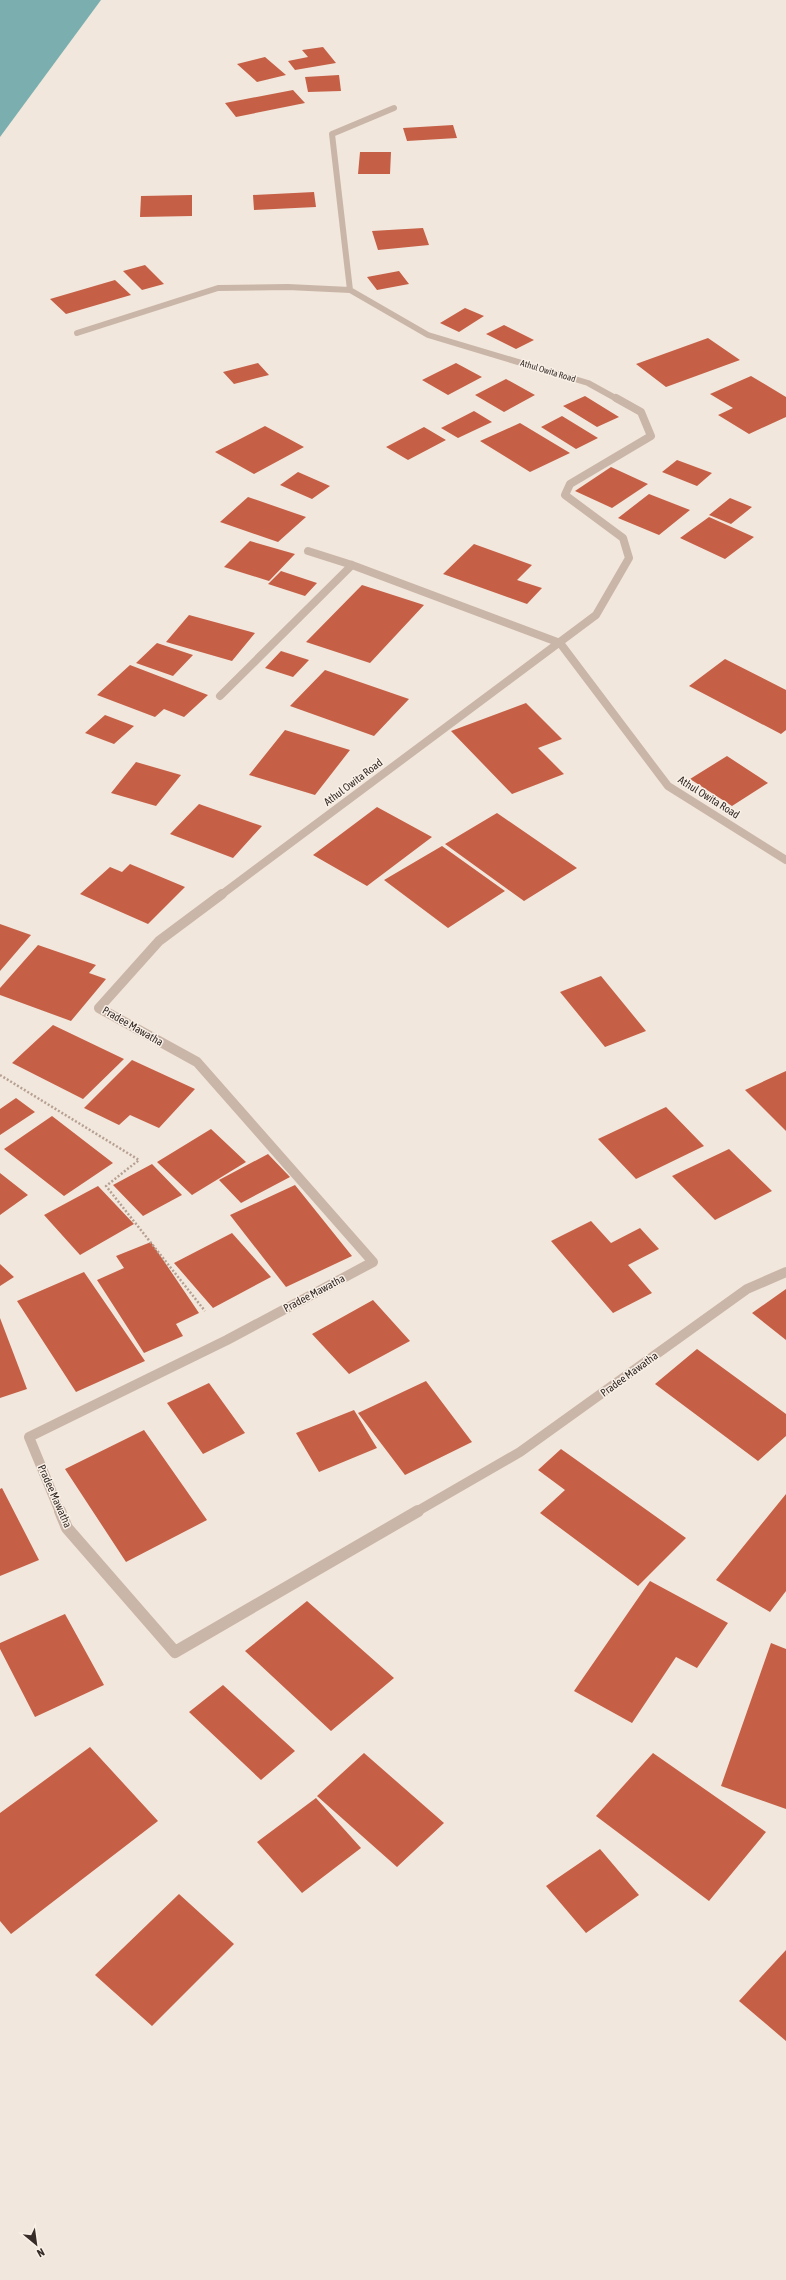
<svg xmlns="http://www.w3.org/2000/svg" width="786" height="2280" font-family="'Asap Condensed',sans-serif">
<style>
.water{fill:#7bafaf}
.building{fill:#c56047}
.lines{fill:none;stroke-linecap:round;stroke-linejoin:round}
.path{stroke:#b6a092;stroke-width:2.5;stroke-dasharray:2 2;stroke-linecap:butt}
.minor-far3{stroke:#cab6a8;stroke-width:6}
.minor-far2{stroke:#cab6a8;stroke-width:8}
.minor-far1{stroke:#cab6a8;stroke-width:10}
.minor{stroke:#cab6a8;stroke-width:12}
.labels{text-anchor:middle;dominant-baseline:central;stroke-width:3;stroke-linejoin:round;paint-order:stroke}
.far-street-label{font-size:9px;fill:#372c28;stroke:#f9f1e8}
.street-label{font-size:11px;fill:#372c28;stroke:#f9f1e8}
</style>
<rect width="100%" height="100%" fill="#f2e7dc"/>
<!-- water -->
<path class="water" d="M0,0H101L0,137Z"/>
<!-- building -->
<path class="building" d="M323,47L336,63L295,70L288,61L308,57L302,50Z
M265,57L286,75L257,82L237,64Z
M339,75L341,91L308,92L305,77Z
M293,90L305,103L236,117L225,103Z
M453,125L457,138L407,141L403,128Z
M360,152H391L390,174H358Z
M314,192L316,207L254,210L253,195Z
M192,195V216L140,217L141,196Z
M423,228L429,245L378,250L372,231Z
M145,265L164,284L142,290L123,271Z
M399,271L409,284L377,290L367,277Z
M115,280L131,295L66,314L50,299Z
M465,308L484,316L459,332L440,323Z
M504,325L534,340L516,349L486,334Z
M708,338L740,360L666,387L636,364Z
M258,363L269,375L234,384L223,372Z
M456,363L482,377L448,395L422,380Z
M751,376L786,397V417L749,434L718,415L733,408L710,394Z
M506,379L535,395L504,412L475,395Z
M585,396L619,417L597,427L563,406Z
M474,411L492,422L458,438L441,428Z
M562,416L598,438L576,449L541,427Z
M520,423L570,453L530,472L480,441Z
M265,426L304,447L254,474L215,452Z
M424,427L446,440L408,460L386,447Z
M677,460L712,473L697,486L662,472Z
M611,467L648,484L612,508L575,491Z
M298,472L330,486L312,499L280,485Z
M649,494L690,510L659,535L618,518Z
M248,497L306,517L278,542L220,522Z
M730,498L752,507L731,524L709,515Z
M709,517L754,537L725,559L680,538Z
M250,541L295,554L269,581L224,567Z
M474,544L532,565L517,580L542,588L527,604L443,574Z
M281,571L317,583L305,596L268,584Z
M362,585L424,605L370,663L306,642Z
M189,615L255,633L232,661L166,642Z
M157,643L193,655L173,676L136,663Z
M281,651L309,660L293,677L265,668Z
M725,659L786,690V730L781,734L689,686Z
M130,665L208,695L184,717L164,709L155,717L97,695Z
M325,670L409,699L374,736L290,706Z
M526,703L562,739L538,748L564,774L512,794L451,731Z
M105,715L134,726L114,744L85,733Z
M285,730L350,750L315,795L249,775Z
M727,756L768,783L732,806L690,779Z
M136,762L181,775L156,806L111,793Z
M199,804L262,826L233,858L170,834Z
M377,807L432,837L367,886L313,855Z
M497,813L577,868L524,901L445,844Z
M442,846L505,891L448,928L384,880Z
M130,864L185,887L148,924L80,894L110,867L122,872Z
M0,924L31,935L0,971Z
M38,945L96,965L89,973L106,979L71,1021L0,995V988Z
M601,976L646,1031L605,1047L560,992Z
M53,1025L124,1059L83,1099L12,1063Z
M132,1060L195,1089L159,1128L130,1115L119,1125L84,1108Z
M786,1071V1131L745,1090Z
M16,1098L35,1112L0,1135V1109Z
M666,1107L704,1146L636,1179L598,1139Z
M52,1116L113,1163L64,1196L4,1149Z
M211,1129L246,1162L192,1195L157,1162Z
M729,1149L772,1191L715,1220L672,1176Z
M268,1154L290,1177L241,1203L219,1180Z
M152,1164L182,1195L143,1216L113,1185Z
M0,1173L28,1195L0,1215Z
M295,1185L352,1256L286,1287L230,1215Z
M98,1186L134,1224L80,1255L44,1215Z
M591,1221L611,1243L640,1228L659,1249L628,1265L652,1293L613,1313L551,1241Z
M232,1233L271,1277L213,1308L174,1263Z
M151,1242L199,1313L176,1324L183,1336L144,1353L97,1280L124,1268L116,1256Z
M0,1264L14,1277L0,1286Z
M84,1272L145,1361L76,1392L17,1301Z
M786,1289V1340L752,1313Z
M373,1300L410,1341L349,1374L312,1334Z
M0,1318L27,1389L0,1398Z
M697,1349L786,1414V1436L758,1461L655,1384Z
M426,1381L472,1442L405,1475L358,1413Z
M209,1383L245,1433L203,1454L167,1403Z
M354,1410L377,1448L319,1472L296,1433Z
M144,1430L207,1520L126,1562L65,1469Z
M561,1449L686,1538L638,1586L540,1513L565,1490L538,1470Z
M2,1488L39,1560L0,1576V1489Z
M786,1494V1591L770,1612L716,1580Z
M650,1581L728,1623L697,1668L676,1657L632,1723L574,1691Z
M307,1601L394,1678L331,1731L245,1651Z
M65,1614L104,1685L35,1717L0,1649V1643Z
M771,1643L786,1649V1809L721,1786Z
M223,1685L295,1751L261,1780L189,1712Z
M90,1747L158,1821L11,1934L0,1921V1813Z
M364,1753L444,1823L397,1867L317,1796Z
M653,1753L766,1832L709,1901L596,1816Z
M316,1798L361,1848L302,1893L257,1842Z
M600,1849L639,1895L586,1933L546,1886Z
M179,1894L234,1944L152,2026L95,1975Z
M786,1950V2041L739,2001Z"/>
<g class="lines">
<!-- path -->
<path class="path" d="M0,1075L139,1160L106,1186L205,1311"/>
<!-- minor-far3 -->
<path class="minor-far3" d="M394,108L332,134L350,290L428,335L588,383L617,399
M77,333L218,288L288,287L350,290"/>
<!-- minor-far2 -->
<path class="minor-far2" d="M308,551L352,565L560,643L668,786L786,860
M220,696L352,565
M221,895L596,615L629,558L623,538L565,495L570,484L651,436L641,412L616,398"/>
<!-- minor-far1 -->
<path class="minor-far1" d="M60,1512L29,1437L227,1340L373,1262L197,1062L99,1008L159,941L222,894
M416,1512L520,1452L747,1289L786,1272"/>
<!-- minor -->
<path class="minor" d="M60,1511L67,1528L175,1652L418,1511"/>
</g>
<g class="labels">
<!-- far-street labels -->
<g class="far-street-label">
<text transform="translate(548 371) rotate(17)">Athul Owita Road</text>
</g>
<!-- street labels -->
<g class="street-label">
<text transform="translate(353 782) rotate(-37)">Athul Owita Road</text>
<text transform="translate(709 797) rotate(32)">Athul Owita Road</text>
<text transform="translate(133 1026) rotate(30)">Pradee Mawatha</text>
<text transform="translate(314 1293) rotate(-28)">Pradee Mawatha</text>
<text transform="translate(629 1374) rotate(-36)">Pradee Mawatha</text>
<text transform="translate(55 1496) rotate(66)">Pradee Mawatha</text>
</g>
</g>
<!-- north arrow -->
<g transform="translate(36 2244) rotate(151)" stroke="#f9f1e8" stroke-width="3" paint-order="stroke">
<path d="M0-3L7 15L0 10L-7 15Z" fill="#372c28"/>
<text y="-6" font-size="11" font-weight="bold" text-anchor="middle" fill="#372c28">N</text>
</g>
</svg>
